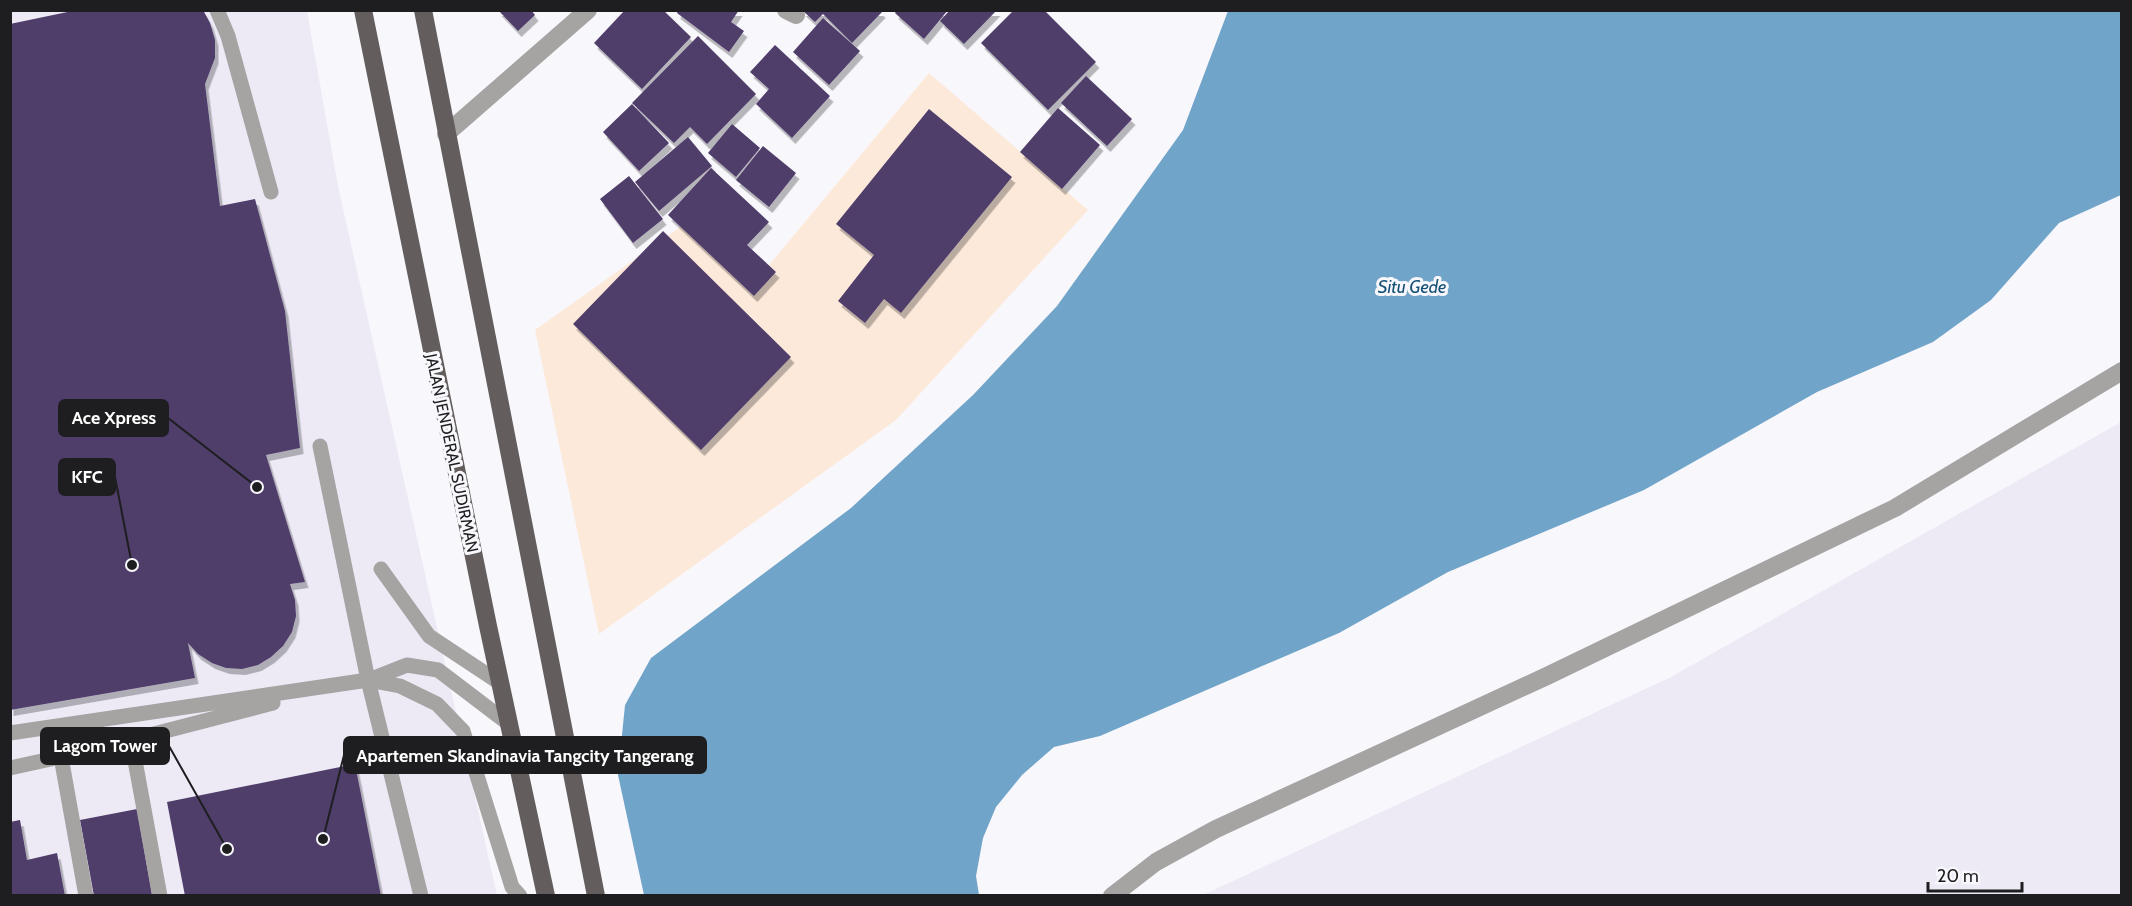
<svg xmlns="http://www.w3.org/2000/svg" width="2132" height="906" font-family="Cabin,sans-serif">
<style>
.built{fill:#edeaf6}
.education{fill:#fde9da}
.water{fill:#71a4c9}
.building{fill:#4f3d6a;filter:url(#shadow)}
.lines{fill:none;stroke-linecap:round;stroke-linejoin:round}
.lane{stroke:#a6a3a3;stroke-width:15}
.street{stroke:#a6a3a3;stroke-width:18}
.primary{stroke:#635e5d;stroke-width:18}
.labels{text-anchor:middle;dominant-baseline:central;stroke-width:6;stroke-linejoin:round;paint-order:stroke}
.street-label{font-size:16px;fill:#1e1e20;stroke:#f8f7fc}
.water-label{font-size:18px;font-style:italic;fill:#155075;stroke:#f8f7fc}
.leader{fill:none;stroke:#1e1e20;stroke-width:2}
.callout-dot{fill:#1e1e20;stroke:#f8f7fc;stroke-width:2}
.callout{fill:#1e1e20;stroke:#1e1e20;stroke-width:2}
.callout-label{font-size:18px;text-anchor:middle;font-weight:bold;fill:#fff}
</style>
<defs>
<filter id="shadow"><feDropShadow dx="3.5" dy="6" stdDeviation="0" flood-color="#0004"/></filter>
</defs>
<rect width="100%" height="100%" fill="#f8f7fc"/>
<!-- built -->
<path class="built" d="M10,11H307L338,186L497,895H11Z
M2121,422V895H1203L1669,678Z"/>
<!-- education -->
<path class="education" d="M929,73L1088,210L896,420L599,634L535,330L690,220L759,277Z"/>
<!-- water -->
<path class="water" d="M1228,11H2121V195L2059,223L1991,300L1933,342L1817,392L1644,490L1448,572L1339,633L1100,736L1054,747L1022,775L996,807L983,838L976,876L979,895H644L618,775L625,705L651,658L851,508L973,395L1057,306L1183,130Z"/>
<!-- building -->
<path class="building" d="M77,10H203L210,23L215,40V58L205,84L220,206L255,199L285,311L300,448L266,455L305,582L290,584L295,600L296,616L292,632L283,646L271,657L258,665L242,669L226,668L212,663L198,654L188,643L195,678L10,710V24Z
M498,10H531L535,15L518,31Z
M625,10H663L691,37L642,89L594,43Z
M678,10H739L731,22L744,31L729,52L677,13Z
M802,10H880L882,12L852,43L823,14L815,22Z
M897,10H948L924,39L895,13Z
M950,10H997L964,44L940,21Z
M1014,10H1044L1096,62L1048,110L981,43Z
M823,18L860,51L829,85L793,52Z
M698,36L756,94L707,144L690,127L674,143L632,103Z
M775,45L830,96L792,138L756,104L769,89L750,72Z
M1086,76L1132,119L1107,146L1061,103Z
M632,104L669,143L639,171L603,132Z
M1058,108L1100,145L1062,189L1020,152Z
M929,109L1012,177L901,313L884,299L865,323L838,301L874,255L836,224Z
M732,124L760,148L736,177L708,153Z
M688,137L712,166L659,211L635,182Z
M763,146L796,173L769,207L736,180Z
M711,168L769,222L747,245L776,272L754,296L668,215Z
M629,176L663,219L633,243L600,199Z
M663,231L791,357L701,450L573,324Z
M355,764L381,896H185L167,802Z
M137,809L152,896H94L80,820Z
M20,820L27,860L57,853L65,896H10V822Z"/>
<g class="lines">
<!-- lane -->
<path class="lane" d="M217,10L228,36L271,192
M320,446L368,680L421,896
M381,569L429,636L500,683
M369,680L407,665L438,670L509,724
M10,733L368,680L400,686L437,704L463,731L512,887L520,896
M131,739L160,896
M61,757L86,896
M10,768L96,749L273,703"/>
<!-- street -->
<path class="street" d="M786,10L796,15
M446,134L588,10
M1112,896L1156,862L1216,829L1547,676L1895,508L2122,371"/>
<!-- primary -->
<path class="primary" d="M363,10L488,626L546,896
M423,10L596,896"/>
</g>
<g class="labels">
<!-- street labels -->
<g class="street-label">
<text transform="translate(452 453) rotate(78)">JALAN JENDERAL SUDIRMAN</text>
</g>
<!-- water labels -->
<g class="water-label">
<text x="1412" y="287">Situ Gede</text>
</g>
</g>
<!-- callouts -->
<path class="leader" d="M257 487L168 418M132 565L115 477M227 849L169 746M323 839L344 755"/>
<g class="callout-dot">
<circle cx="257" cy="487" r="6"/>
<circle cx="132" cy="565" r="6"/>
<circle cx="227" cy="849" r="6"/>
<circle cx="323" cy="839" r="6"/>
</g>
<g class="callout">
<rect x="59" y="400" width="109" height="36" rx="6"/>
<rect x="59" y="459" width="56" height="36" rx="6"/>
<rect x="41" y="728" width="128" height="36" rx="6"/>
<rect x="344" y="737" width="362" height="36" rx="6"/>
</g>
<g class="callout-label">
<text x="114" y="424">Ace Xpress</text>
<text x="87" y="483">KFC</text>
<text x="105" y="752">Lagom Tower</text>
<text x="525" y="762">Apartemen Skandinavia Tangcity Tangerang</text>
</g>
<!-- border -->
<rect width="2132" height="906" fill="none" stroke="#1e1e20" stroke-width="24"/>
<!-- scale -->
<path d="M1928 882v9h94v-9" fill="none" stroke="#1e1e20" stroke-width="3"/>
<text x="1937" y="882" font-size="18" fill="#1e1e20" stroke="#f8f7fc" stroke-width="4.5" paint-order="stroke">20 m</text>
</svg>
